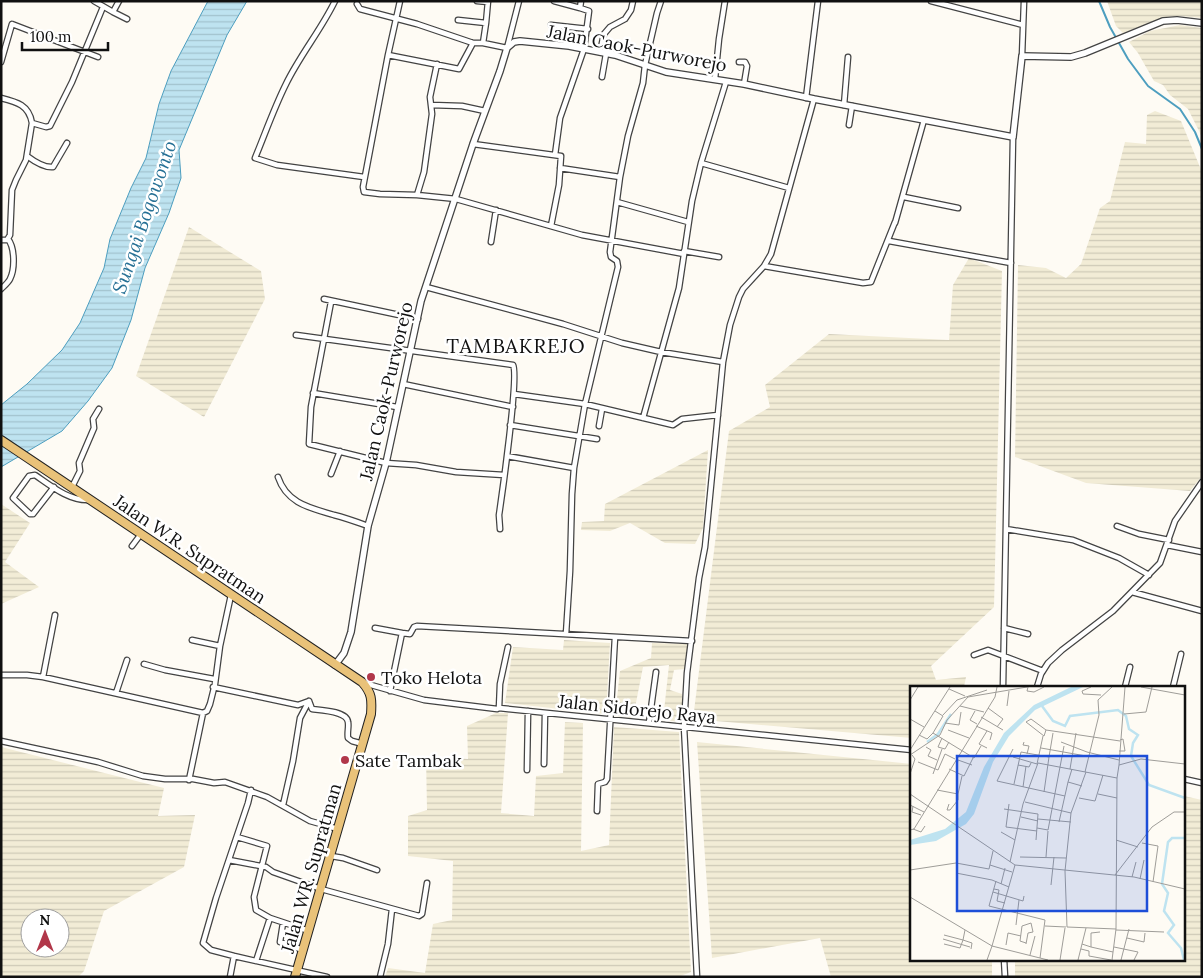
<svg xmlns="http://www.w3.org/2000/svg" width="1203" height="978" font-family="Lora,serif">
<style>
.farmland{fill:url(#farmland-rules);fill-rule:evenodd}
.water{fill:url(#water-rules);stroke:#4d9ebf}
.lines{fill:none;stroke-linecap:round;stroke-linejoin:round}
.stream{stroke:#4d9ebf;stroke-width:2}
.minor-casing{stroke:#434343;stroke-width:7}
.tertiary-casing{stroke:#434343;stroke-width:8}
.primary-casing{stroke:#212121;stroke-width:10}
.minor{stroke:#fff;stroke-width:4.5}
.tertiary{stroke:#fff;stroke-width:5.5}
.primary{stroke:#e9c279;stroke-width:8}
.poi-dot{fill:#b1374a;stroke:#fff;stroke-width:2}
.labels{text-anchor:middle;dominant-baseline:central;stroke-width:5;stroke-linejoin:round;paint-order:stroke}
.street-label{font-size:18px;fill:#101010;stroke:#fff}
.poi-label{font-size:18px;fill:#101010;stroke:#fff;text-anchor:start}
.water-label{font-size:19px;font-style:italic;fill:#267095;stroke:#fff}
.quarter-label{font-size:20px;letter-spacing:1px;fill:#101010;stroke:#fff}
.inset-river{fill:none;stroke:#bee3f0;stroke-width:2.5}
.inset-road{fill:none;stroke:#9f9d99;stroke-width:1}
.view{fill:#1d4ed8;fill-opacity:0.15;stroke:#1d4ed8;stroke-width:2.5}
.inset-edge{fill:none;stroke:#101010;stroke-width:2.5}
</style>
<defs>
<pattern id="farmland-rules" width="6" height="5" patternUnits="userSpaceOnUse" patternTransform="scale(1.25)"><rect width="6" height="5" fill="#f2ecd6"/><path d="M0 2.5h6" fill="none" stroke="#cec9b7"/></pattern>
<pattern id="water-rules" width="6" height="5" patternUnits="userSpaceOnUse" patternTransform="scale(1.25)"><rect width="6" height="5" fill="#bee3f0"/><path d="M0 2.5h6" fill="none" stroke="#a2c2cd"/></pattern>
</defs>
<rect width="100%" height="100%" fill="#fefbf4"/>
<!-- farmland -->
<path class="farmland" d="M1107,1H1202V18L1179,16L1166,17L1123,33L1116,26Z
M1180,25L1202,28V137L1188,109L1170,95L1163,85L1154,81L1138,53L1129,42L1150,31Z
M1155,111L1181,121L1202,172V476L1190,491L1086,483L1015,457L1018,265L1046,268L1066,278L1081,264L1100,208L1110,201L1125,142L1146,144L1147,115Z
M189,227L261,271L265,299L204,417L136,376Z
M969,258L1002,271L994,607L931,666L936,680L966,677L964,687H912V738L693,719L729,431L770,407L765,385L829,334L949,340L953,285Z
M708,450L703,528L695,544L665,543L630,523L610,531L581,530L582,522L604,521L605,504Z
M1,504L30,523L5,562L39,587L1,604Z
M564,640L610,643L606,714L505,703L513,647L563,650Z
M652,643L689,644L685,669L674,670L670,690L682,694V722L663,720L669,665L643,667L633,718L615,716L620,671L651,658Z
M496,713H508L501,813L534,816L536,776L563,773L565,722L583,723L581,851L609,845L614,727L679,732L691,972L678,977H385L388,968L425,973L433,924L452,920L453,861L408,856V816L427,810L426,756L468,759L467,726Z
M697,742L912,764V959H992V977H831L820,938L712,958Z
M1,747L164,788L158,816L195,815L184,867L104,911L84,971L78,977H1ZM30,918H60V948H30Z
M1184,796L1202,800V977H1015V959H1184Z"/>
<!-- water -->
<path class="water" d="M208,1H247L227,35L179,150L181,178L169,213L145,268L131,320L112,368L88,401L62,431L1,467V405L27,384L62,350L80,323L104,268L110,239L131,188L146,158L159,104L171,71Z"/>
<g class="lines">
<!-- stream -->
<path class="stream" d="M1099,1L1110,27L1128,59L1148,86L1180,109L1195,132L1202,149"/>
<defs>
<path id="minor" d="M94,1L113,12L119,1
M335,1C321,30 300,55 286,84C274,108 265,134 255,158L277,165L364,177
M400,1L388,55L363,187L364,192L380,194L417,195L456,199L582,235L684,254
M477,1L488,2
M554,1L580,8L581,1
M931,1L1023,25
M357,4L360,9L417,24L473,43H483L507,48L519,1
M113,12L127,19
M458,20L486,23L488,1
M551,25L588,29
M483,43L486,23
M600,52L604,34L610,27L625,19L631,10L633,1
M388,55L459,69L473,43
M1022,56L1024,1
M1,62L12,24L98,57
M739,62H745L747,66L744,84
M602,77L606,54
M715,79L719,39L725,1
M726,82L701,163L789,188
M1,98C17,102 29,105 32,123L46,127L50,126L72,82L103,7
M806,98L818,1
M431,105L462,106L485,111
M844,105L848,57
M849,125L852,106
M473,144L561,156L559,185L551,226
M555,155L560,118L584,49L589,11L580,8
M27,156C35,162 44,168 53,167L67,143
M560,168L620,177
M417,195L424,172L432,114L430,97L437,64
M904,197L958,208
M617,202L688,222
M895,223L924,120
M1,240H7L10,235L12,190L16,180L26,160L32,123
M889,241L1011,263
M491,242L496,210
M684,251L719,257
M764,266L863,283L871,282L895,222
M426,287L563,324L622,343L661,352L723,362L705,547L699,578L687,673L684,727L697,977
M1,289C4,286 8,283 10,279C15,269 15,248 8,239
M324,299L418,319
M331,302L311,407L309,444L386,463L416,465L456,472L504,475
M296,335L513,365C519,375 502,495 499,515L500,529
M723,362L730,325L739,297L743,289L764,266L771,254L814,99
M403,384L513,407
M313,393L397,407
M514,394L585,404L673,425L682,419L718,415
M643,418L679,288L692,201L701,163
M510,425L597,439
M599,426L602,409
M507,456L574,468L585,404L618,267L617,261L611,257L610,252L620,177L628,136L643,83L645,65L657,13L661,1
M331,474L340,451
M278,477C287,504 311,508 334,515C346,518 357,522 368,526
M54,487L33,514H30L13,498L29,476L35,475C51,486 69,501 89,500
M72,487L80,471L79,463L94,428L93,419L99,409
M1117,526L1139,534L1169,540
M1006,529L1073,540L1119,558L1149,575
M1167,545L1202,552
M132,546L141,534
M1132,592L1202,611
M375,628L402,633L390,691
M1004,628L1028,634
M402,633L410,634L414,627L417,626L692,641
M566,634L570,571L572,494L574,468
M192,640L220,646
M974,655L988,650L1043,671
M144,664L165,670L214,679
M1,675H27L43,677L203,713L207,711L210,704L215,684L220,646L231,595
M43,677L55,615
M364,683L424,700L497,709L499,708L912,750
M213,687L298,705L309,701L312,709C320,710 347,711 348,722C349,727 347,732 348,738L352,741L363,744
M1003,687L1013,137
M1037,687L1041,674L1048,663L1062,650L1113,611L1160,563L1175,521L1202,482
M1125,687L1130,667
M1173,687L1181,654
M116,693L127,660
M499,708L500,684L508,647
M649,723L656,672
M1,741L98,762L143,776L165,779H193L214,783L225,782L267,797L310,821L338,829
M544,764L545,713
M527,770L528,711
M1184,779L1202,783
M189,780L203,713
M251,790L248,803L216,898L203,943L211,950L234,956L327,977
M283,805L293,761L300,718L309,701
M597,811L598,784L605,782L607,779L615,637
M237,837L267,846L254,897L256,910L270,918L309,931
M331,856L343,858L377,870
M229,860L266,867L273,872L321,889L419,916L422,914L427,883
M283,923L280,942L303,950
M1004,959L1005,977
M256,961L270,918
M230,977L234,956
M380,977L388,944L392,909"/>
<path id="tertiary" d="M335,665L344,653L351,632L368,526L386,463L421,301L473,144L500,71L507,48L514,42L520,41L569,46L615,55L666,72L744,84L814,99L1013,137L1022,56L1071,57L1085,53L1163,21L1177,20L1202,23"/>
<path id="primary" d="M1,440L362,682C372,693 372,700 371,714L295,977"/>
</defs>
<!-- minor casing -->
<use href="#minor" class="minor-casing"/>
<!-- tertiary casing -->
<use href="#tertiary" class="tertiary-casing"/>
<!-- primary casing -->
<use href="#primary" class="primary-casing"/>
<!-- minor -->
<use href="#minor" class="minor"/>
<!-- tertiary -->
<use href="#tertiary" class="tertiary"/>
<!-- primary -->
<use href="#primary" class="primary"/>
</g>
<!-- markers -->
<g class="poi-dot">
<circle cx="371" cy="677" r="5"/>
<circle cx="345" cy="760" r="5"/>
</g>
<g class="labels">
<!-- street labels -->
<g class="street-label">
<text transform="translate(637 48) rotate(11)">Jalan Caok-Purworejo</text>
<text transform="translate(386 391) rotate(-77)">Jalan Caok-Purworejo</text>
<text transform="translate(190 549) rotate(34)">Jalan W.R. Supratman</text>
<text transform="translate(637 709) rotate(6)">Jalan Sidorejo Raya</text>
<text transform="translate(311 868) rotate(-74)">Jalan WR. Supratman</text>
</g>
<!-- poi labels -->
<g class="poi-label">
<text x="381" y="677">Toko Helota</text>
<text x="355" y="760">Sate Tambak</text>
</g>
<!-- water labels -->
<g class="water-label">
<text transform="translate(144 217) rotate(-71)">Sungai Bogowonto</text>
</g>
<!-- quarter labels -->
<g class="quarter-label">
<text x="516" y="345">TAMBAKREJO</text>
</g>
</g>
<!-- overview -->
<g transform="translate(910 686)">
<rect width="275" height="275" fill="#fefbf4"/>
<path d="M161,1H173L125,24L99,50L83,76L64,128L56,138L26,155L0,159V154L35,143L56,126L74,81L94,47L124,19Z" fill="#bee3f0"/>
<path class="inset-river" d="M132,20L143,35L155,40L160,30L208,24L216,30L219,43L228,49L223,57L221,70L239,99L275,112M17,56L28,48L41,28M274,274L271,262L258,247L264,239L254,225L258,207L252,198L258,156L262,152H275"/>
<path class="inset-road" d="M118,1L117,5L124,6L134,1M181,1L172,5L173,8L191,9M231,1L275,9M39,3L55,10M0,14L8,1M50,20L74,26M97,20L99,5M78,22L93,33L87,41M65,25L60,34L67,38M214,28L236,26L242,1M33,29L47,14L77,4M71,31L93,44M0,33L14,41M121,33L136,44L134,50L116,36ZM35,37L49,39L51,26M66,40L82,47L80,54M38,44L59,52M136,44L210,55M77,45L69,58L77,62M23,47L64,72L71,60M9,49L17,53L23,47L33,30L25,25M32,52L28,61L35,63L39,56M114,56L113,59L119,60L117,68M151,56L177,66M16,61L21,64L18,70L27,74M131,62L176,70M103,63L87,95L155,110M0,64L40,1M209,65H215L213,53L210,54M177,66L209,74M0,69L30,49L37,34L58,11L117,1M103,71L127,78L133,50M8,76L28,84L35,68L45,73M108,79L119,81L121,77M209,79L215,1M47,80L48,74L62,79M39,83L54,90L63,72M160,83L166,47M162,83L158,96L172,100M175,86L189,29L188,14L202,1M0,88L5,73L2,69M23,88L32,63M104,98L111,66L139,71L143,47M113,101L116,80M27,104L48,108L52,90M134,106L139,71M0,108L105,179L82,260L138,274M188,108L207,112M169,112L185,115L193,89M115,116L161,127L155,185L157,241L206,243M39,118L37,124H40L48,114V108M99,118L96,141L127,145M0,119L14,126M3,120L2,126L11,129M94,123L128,128L126,154M161,127L176,86M111,131L128,135M128,133L161,136M149,136L158,96M127,142L138,144L154,60M3,143L11,146L15,140M0,144L4,143L85,11L87,1M91,146L105,154M206,154L228,161M232,157L248,160L243,196M110,171L156,172M136,171L138,145M100,176L113,118L128,77L207,92L209,79L231,73L275,78M80,179L102,186M105,179L224,191L275,203M0,184L46,177L79,183L83,165M46,187L82,194L99,201M205,189L242,141L264,126H275M222,191L226,176M230,193L234,174M86,195L79,220L135,234L130,272M91,198L95,182M141,199L144,171M84,203L89,204L87,215L95,217M83,206L113,215L114,210M0,211L82,260L77,274M106,239L109,214M135,240L156,241M55,244L53,254L62,257L61,263M206,244L254,246M217,252L234,256L235,247M33,253L60,261M34,258L50,262L53,254L34,249M116,258L118,247L123,246L121,237L112,240L110,255L116,257M172,258L181,261V247L190,246M96,259L98,247L111,250M181,261L203,266M204,261L228,266L224,274M171,263L179,265V270L201,274M120,269L125,250M150,274L155,242M168,274L176,242M202,274L206,243L207,92M211,274L219,243"/>
<path class="view" d="M47,70H237V225H47Z"/>
<rect width="275" height="275" class="inset-edge"/>
</g>
<!-- border -->
<rect width="1203" height="978" fill="none" stroke="#101010" stroke-width="5"/>
<!-- north arrow -->
<g transform="translate(45 933)"><circle r="24" fill="#ffffff" stroke="#9f9f9f"/>
<path d="M0-4L9 19L0 12L-9 19Z" fill="#b1374a"/>
<text y="-8" font-size="14" font-weight="bold" text-anchor="middle" fill="#101010">N</text>
</g>
<!-- scale -->
<path d="M22 42v8h86v-8" fill="none" stroke="#101010" stroke-width="2.5"/>
<text x="30" y="42" font-size="15" fill="#101010" stroke="#ffffff" stroke-width="4" paint-order="stroke">100 m</text>
</svg>
